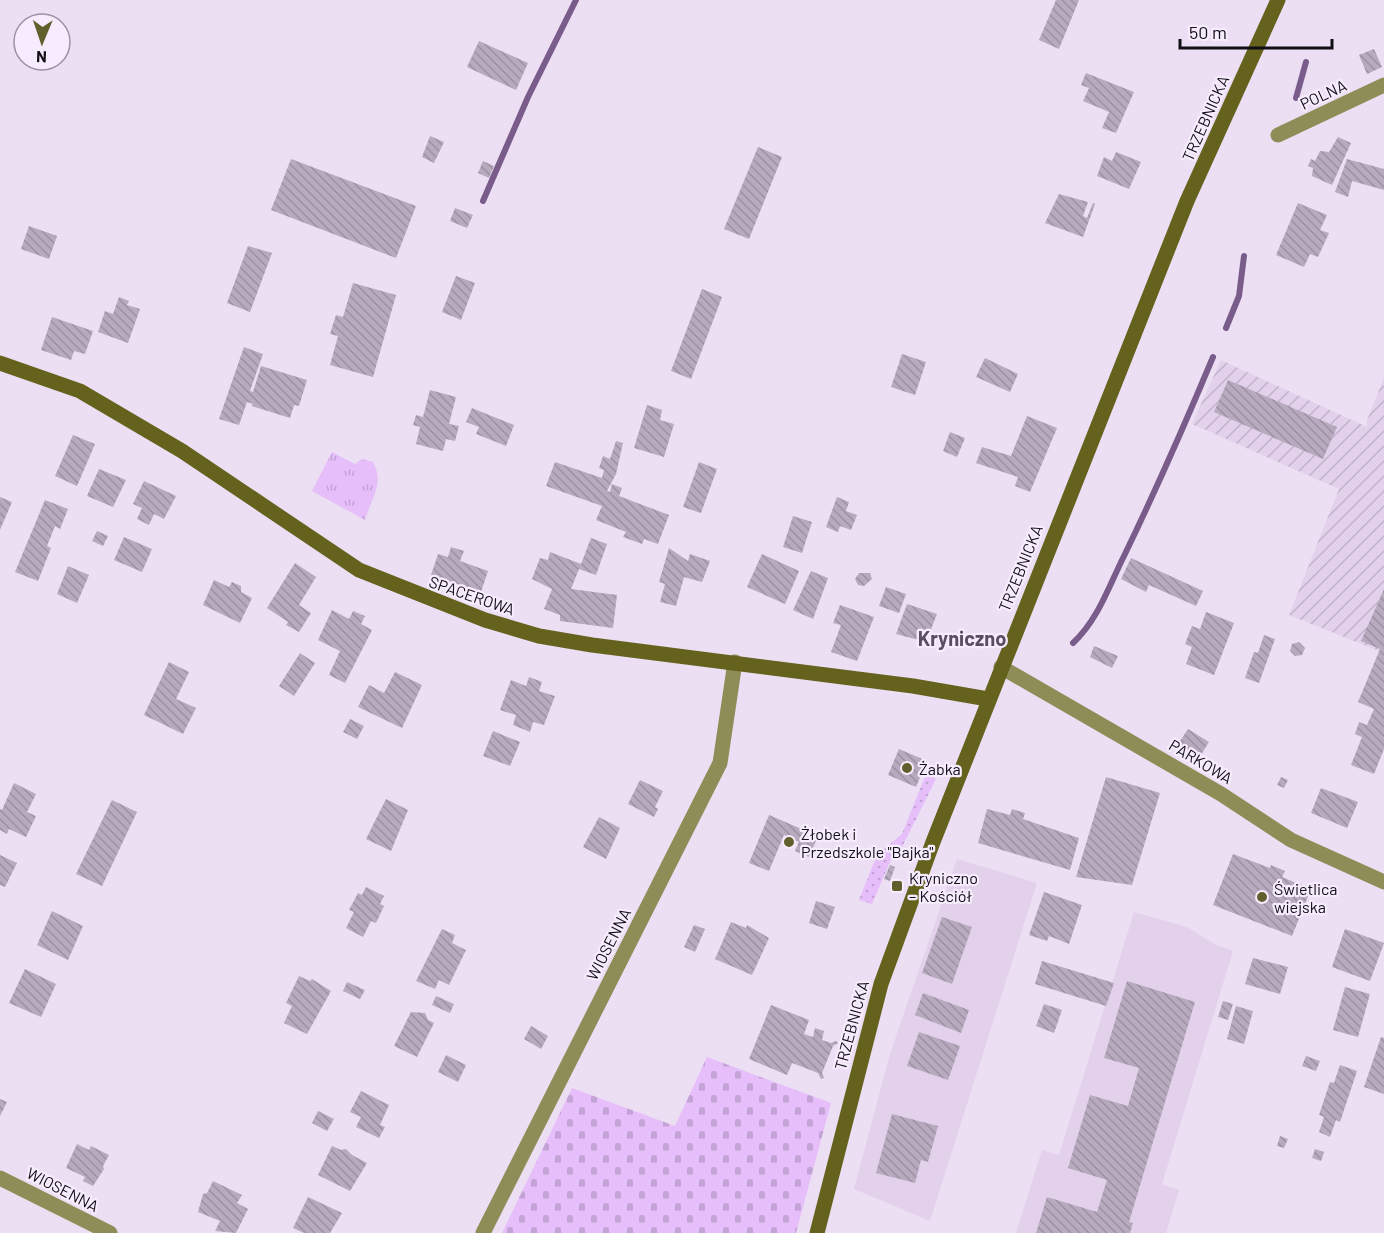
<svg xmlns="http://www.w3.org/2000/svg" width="1384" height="1233" font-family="Barlow,sans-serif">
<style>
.built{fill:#e3d1ec}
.industrial{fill:url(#industrial-furrows)}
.grass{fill:url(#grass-dots)}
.cemetery{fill:url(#cemetery-stones)}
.park{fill:url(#park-tufts)}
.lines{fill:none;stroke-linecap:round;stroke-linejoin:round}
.stream{stroke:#7a5c8b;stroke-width:6}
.building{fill:url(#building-back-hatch)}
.street{stroke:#8e8d57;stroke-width:15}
.secondary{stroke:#64621d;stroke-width:15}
.poi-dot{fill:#61602d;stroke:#f7ecfe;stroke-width:2}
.labels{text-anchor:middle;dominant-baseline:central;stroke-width:4.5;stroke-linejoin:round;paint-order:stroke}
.street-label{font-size:16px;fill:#120e15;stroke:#f7ecfe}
.poi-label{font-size:16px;fill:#120e15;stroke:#f7ecfe;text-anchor:start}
.quarter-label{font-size:20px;font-weight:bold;fill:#594d5f;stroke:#f7ecfe}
</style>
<defs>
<pattern id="industrial-furrows" width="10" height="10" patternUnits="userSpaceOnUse" patternTransform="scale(1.5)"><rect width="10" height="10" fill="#e3d1ec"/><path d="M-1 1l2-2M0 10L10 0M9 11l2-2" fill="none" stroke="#c2b2ca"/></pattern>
<pattern id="grass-dots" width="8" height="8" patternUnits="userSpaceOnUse" patternTransform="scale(1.5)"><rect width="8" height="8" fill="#e5befa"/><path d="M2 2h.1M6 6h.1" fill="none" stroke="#c3a2d5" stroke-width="1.8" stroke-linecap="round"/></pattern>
<pattern id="cemetery-stones" width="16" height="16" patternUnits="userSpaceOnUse" patternTransform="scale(1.5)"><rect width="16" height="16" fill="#e5befa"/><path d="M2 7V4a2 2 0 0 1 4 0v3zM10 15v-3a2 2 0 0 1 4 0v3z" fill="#c3a2d5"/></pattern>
<pattern id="park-tufts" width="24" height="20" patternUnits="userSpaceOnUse" patternTransform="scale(1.5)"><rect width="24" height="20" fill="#e5befa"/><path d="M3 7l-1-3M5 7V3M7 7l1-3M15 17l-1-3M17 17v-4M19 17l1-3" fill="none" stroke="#c3a2d5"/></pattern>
<pattern id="building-back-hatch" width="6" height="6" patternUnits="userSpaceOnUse" patternTransform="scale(1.5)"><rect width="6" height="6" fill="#b7aabe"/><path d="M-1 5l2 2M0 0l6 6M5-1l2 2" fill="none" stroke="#9c91a2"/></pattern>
</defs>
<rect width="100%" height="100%" fill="#ecdef3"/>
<!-- built -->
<path class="built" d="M957,859L1037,883L930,1221L854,1189L890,1054Z
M1134,912L1187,927L1216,945L1233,951L1162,1184L1179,1190L1166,1233H1016L1042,1150L1059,1155Z"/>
<!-- industrial -->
<path class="industrial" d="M1221,360L1367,427V420L1384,378V653L1289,615L1339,489L1192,424Z"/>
<!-- grass -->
<path class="grass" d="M926,774L936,779L901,849L895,850L872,904L859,900L877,855L902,834Z"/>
<!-- cemetery -->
<path class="cemetery" d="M707,1057L831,1103L796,1233H502L572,1088L675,1126Z"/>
<!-- park -->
<path class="park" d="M332,452L355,464L362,459L373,462C385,483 371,499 365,520L312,491Z"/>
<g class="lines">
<!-- stream -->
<path class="stream" d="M1296,98L1306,62
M483,201L528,97L576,0
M1226,328L1239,296L1244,256
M1073,643C1098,620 1109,586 1124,556C1156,490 1185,424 1213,357"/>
</g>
<!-- building -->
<path class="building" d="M1056,0H1079L1059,49L1039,40Z
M479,41L528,63L516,90L467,67Z
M1374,49L1382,67L1367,74L1359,55Z
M1086,73L1134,92L1116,133L1102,128L1109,112L1083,101L1089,88L1081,85Z
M430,136L444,142L434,163L422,157Z
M1338,137L1351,143L1332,185L1312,176L1313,168L1308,166L1311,159L1315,161L1320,151L1329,152Z
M758,147L782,157L749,239L724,229Z
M1116,152L1141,162L1129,189L1097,176L1104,157L1112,161Z
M291,159L416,206L396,258L271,210Z
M1347,159L1384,169V190L1352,181L1348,197L1335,192Z
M483,161L494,166L489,178L478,173Z
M1059,194L1088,202L1083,216L1087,218L1093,203L1095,204L1083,237L1045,223Z
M1298,203L1327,215L1320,230L1329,233L1318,257L1310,254L1304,267L1276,255Z
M455,208L473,215L467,228L450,221Z
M29,226L57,236L49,259L21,249Z
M248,246L272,253L250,312L227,303Z
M456,276L475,283L461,320L442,312Z
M353,283L396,295L373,377L330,365L338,336L330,334L336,315L343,317Z
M702,289L722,297L691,379L671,371Z
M119,297L129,301L127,305L140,309L128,343L98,332L105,311L113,314Z
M52,317L93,331L85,354L74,351L71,360L41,350Z
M244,347L263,354L250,391L253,392L261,366L307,380L299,406L294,405L290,418L252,406L253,404L247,402L239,425L219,419Z
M902,354L926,362L915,395L891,387Z
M985,358L1018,374L1010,392L976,377Z
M1228,380L1337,427L1323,459L1214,412Z
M430,390L456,397L449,424L459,426L455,441L446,439L443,451L416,444L420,427L413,425L416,415L423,417Z
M647,405L662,410L660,420L674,424L664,457L634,448Z
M472,408L514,425L506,446L476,434L479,427L466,422Z
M1027,416L1057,428L1030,492L1015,486L1018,477L976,463L982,447L1011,456Z
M950,432L965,438L957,457L943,451Z
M73,435L95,444L77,486L55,476Z
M616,441L623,443L616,474L607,491L610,492L612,484L622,488L619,496L669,515L658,544L644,539L642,544L623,537L626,532L596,520L602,506L546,486L555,462L602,478L604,470L599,468L603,456L610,459Z
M699,462L717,469L701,513L683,507Z
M99,469L126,480L113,507L87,496Z
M144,481L176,496L164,519L154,514L149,525L137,519L142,508L133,504Z
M0,497L12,502L0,530Z
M837,497L849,502L846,511L857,515L851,530L840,526L838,532L826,527Z
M45,500L68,509L60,529L55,526L47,546L51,548L38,581L15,572Z
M793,516L812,522L802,553L783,547Z
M97,531L108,536L103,546L92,541Z
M124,537L152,549L142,572L114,560Z
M591,538L607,544L596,575L579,569L571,589L617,595L613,628L560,621V615L544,609L552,589L532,579L540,558L548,560L550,552L581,564Z
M451,547L464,551L460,561L488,571L481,592L431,575L438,554L448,557Z
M669,548L688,561L690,554L710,561L702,582L684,577L676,606L660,602L665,584L659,582Z
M762,554L799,571L785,604L747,587Z
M1131,558L1203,591L1196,606L1149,585L1146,592L1121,579Z
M295,563L316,577L299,605L311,613L299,632L286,625L288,622L267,608Z
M68,566L89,575L77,603L57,594Z
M811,571L828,578L813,619L793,610Z
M859,573H870L872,579L864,586L858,585L855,579Z
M214,580L229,587L232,582L241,586V592L252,598L240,623L203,605Z
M886,587L906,594L899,613L879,606Z
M1384,589V749L1374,774L1351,765L1362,737L1355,734L1359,722L1367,725L1374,709L1358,702L1380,649L1361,641Z
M907,604L937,614L926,642L896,634Z
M840,605L874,617L857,661L831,652L841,625L833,623Z
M332,610L349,619L353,611L365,616L361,624L372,630L345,683L329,675L340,651L318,640Z
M1206,612L1234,623L1214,675L1186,664L1192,647L1185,644L1192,626L1200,629Z
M1264,635L1275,639L1259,683L1245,678L1254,652L1258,653Z
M1299,642L1305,648L1302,655L1295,656L1290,651L1292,644Z
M1094,646L1118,656L1112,668L1090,657Z
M300,653L315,663L294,696L279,686Z
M169,662L189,672L176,699L196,708L183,734L144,715Z
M395,672L422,685L402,728L358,707L369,685L384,693Z
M529,677L542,682L539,691L555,696L544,725L533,722L530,732L513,725L516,715L500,710L511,680L526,686Z
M350,719L364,726L357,739L343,732Z
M1188,729L1209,742L1199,758L1178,744Z
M493,731L520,742L510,766L483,756Z
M899,749L927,761L916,787L888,775Z
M1106,777L1160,793L1132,885L1076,877Z
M1281,777L1288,780L1284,788L1277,785Z
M640,780L663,791L655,807L658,809L654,817L628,804Z
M14,783L36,794L27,812L36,816L26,837L9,829L7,834L0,830V809L2,810Z
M1321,788L1358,802L1347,828L1311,813Z
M386,799L408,810L391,851L366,839Z
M112,800L137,812L102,886L76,874Z
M987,809L1010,815L1012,809L1025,813L1023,819L1079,838L1070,870L978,843Z
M769,815L818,836L809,857L795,851L799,842L784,835L769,871L749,863Z
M599,817L620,828L606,859L583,847Z
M1233,854L1270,868L1271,865L1285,871L1282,877L1311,889L1292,936L1213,905Z
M0,855L17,863L5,887L0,885Z
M890,865L895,867L890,881L884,879Z
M366,887L384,896L380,904L384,906L376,923L371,921L363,937L346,928L354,912L349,910L358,893L362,895Z
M1044,892L1082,905L1069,944L1049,936L1047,941L1029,935Z
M816,901L835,907L827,929L809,923Z
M52,911L83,926L68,960L37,945Z
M942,917L972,927L952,984L922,973Z
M731,922L746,928L747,925L769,938L752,975L715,959Z
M694,925L705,929L695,952L684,947Z
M442,929L455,935L452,943L466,950L449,985L439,980L435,989L416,981Z
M1345,929L1384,943L1370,981L1332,967Z
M1253,958L1288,967L1280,994L1245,984Z
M1042,961L1114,983L1106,1006L1035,984Z
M25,969L56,984L41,1017L9,1003Z
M299,976L310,981L312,979L331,991L307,1034L284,1023L292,1006L286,1003Z
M1127,981L1195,1002L1129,1222L1133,1223L1130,1233H1036L1047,1197L1097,1212L1107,1180L1068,1168L1090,1095L1128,1106L1139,1068L1104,1058Z
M347,982L365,990L360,999L343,991Z
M1345,987L1370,994L1358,1037L1333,1030Z
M923,993L969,1010L961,1033L915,1015Z
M436,996L454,1004L450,1013L432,1005Z
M1223,1001L1233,1004L1228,1020L1218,1017Z
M1044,1004L1062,1010L1054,1033L1036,1026Z
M771,1005L809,1020L804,1034L813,1037L815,1028L824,1031L822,1040L831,1043L836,1041L838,1043L833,1046L822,1073L824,1078L821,1079L818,1073L792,1063L787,1075L749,1059Z
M1236,1006L1253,1011L1244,1044L1227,1039Z
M411,1012L425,1013L428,1020L434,1023L417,1057L394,1046Z
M531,1026L548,1036L541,1049L524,1039Z
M919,1032L960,1046L948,1080L907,1066Z
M1381,1037L1384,1038V1094L1364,1087Z
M446,1055L466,1065L458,1082L438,1072Z
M1306,1056L1320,1061L1316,1071L1302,1066Z
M1340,1065L1357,1071L1340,1122L1336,1120L1330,1137L1319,1132L1324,1117L1319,1115L1330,1082L1334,1083Z
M361,1091L389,1105L380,1125L385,1127L379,1138L356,1127L361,1117L350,1112Z
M0,1099L7,1102L0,1116Z
M318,1111L334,1119L327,1131L312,1123Z
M892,1114L938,1126L928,1162L921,1160L915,1183L876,1173Z
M1280,1136L1288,1139L1284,1148L1277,1146Z
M77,1144L89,1150L91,1146L109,1155L103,1166L104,1169L93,1186L83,1181L85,1177L66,1168Z
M332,1146L341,1150L346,1149L352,1155L367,1163L350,1191L318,1175Z
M1315,1149L1324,1152L1321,1161L1312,1158Z
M213,1181L242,1195L237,1203L248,1209L236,1233L215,1231L220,1221L198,1212L203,1194L207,1193Z
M308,1197L342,1213L330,1233H304L293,1228Z"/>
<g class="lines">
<!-- street -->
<path class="street" d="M1278,135L1384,85
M1001,667L1221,794L1291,840L1384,882
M0,1178L110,1233
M483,1233L720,763L735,662"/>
<!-- secondary -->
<path class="secondary" d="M0,363L80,391L182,451L359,570L485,620L539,636L592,645L913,686L988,699
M817,1233L881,984L933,842L1187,201L1278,0"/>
</g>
<!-- markers -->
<g class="poi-dot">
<circle cx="907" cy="768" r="6"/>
<circle cx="789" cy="842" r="6"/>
<rect x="891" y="880" width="12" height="12" rx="3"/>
<circle cx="1262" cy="897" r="6"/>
</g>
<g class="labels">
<!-- street labels -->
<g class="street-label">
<text transform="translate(1323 94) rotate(-25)">POLNA</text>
<text transform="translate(1205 118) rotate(-66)">TRZEBNICKA</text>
<text transform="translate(1020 568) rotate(-68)">TRZEBNICKA</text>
<text transform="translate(472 595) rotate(19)">SPACEROWA</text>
<text transform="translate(1201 761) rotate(31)">PARKOWA</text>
<text transform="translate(608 944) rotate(-63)">WIOSENNA</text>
<text transform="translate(851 1025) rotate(-75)">TRZEBNICKA</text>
<text transform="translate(63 1189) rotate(27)">WIOSENNA</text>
</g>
<!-- poi labels -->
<g class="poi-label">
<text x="919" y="768">Żabka</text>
<text x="801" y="833">Żłobek i<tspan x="801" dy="18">Przedszkole "Bajka"</tspan></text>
<text x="909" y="877">Kryniczno<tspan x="909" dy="18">– Kościół</tspan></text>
<text x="1274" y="888">Świetlica<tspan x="1274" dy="18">wiejska</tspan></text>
</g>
<!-- quarter labels -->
<g class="quarter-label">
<text x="962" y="638">Kryniczno</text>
</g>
</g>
<!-- north arrow -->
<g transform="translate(42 42) rotate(182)"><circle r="28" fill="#f7ecfe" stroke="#9b93a1" stroke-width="1.5"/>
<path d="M0-4.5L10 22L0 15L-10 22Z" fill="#61602d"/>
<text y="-9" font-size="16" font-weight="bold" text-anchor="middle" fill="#120e15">N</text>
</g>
<!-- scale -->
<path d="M1180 39v9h152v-9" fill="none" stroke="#120e15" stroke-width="3"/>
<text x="1189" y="39" font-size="18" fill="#120e15" stroke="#f7ecfe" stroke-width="4.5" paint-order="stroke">50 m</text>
</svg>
